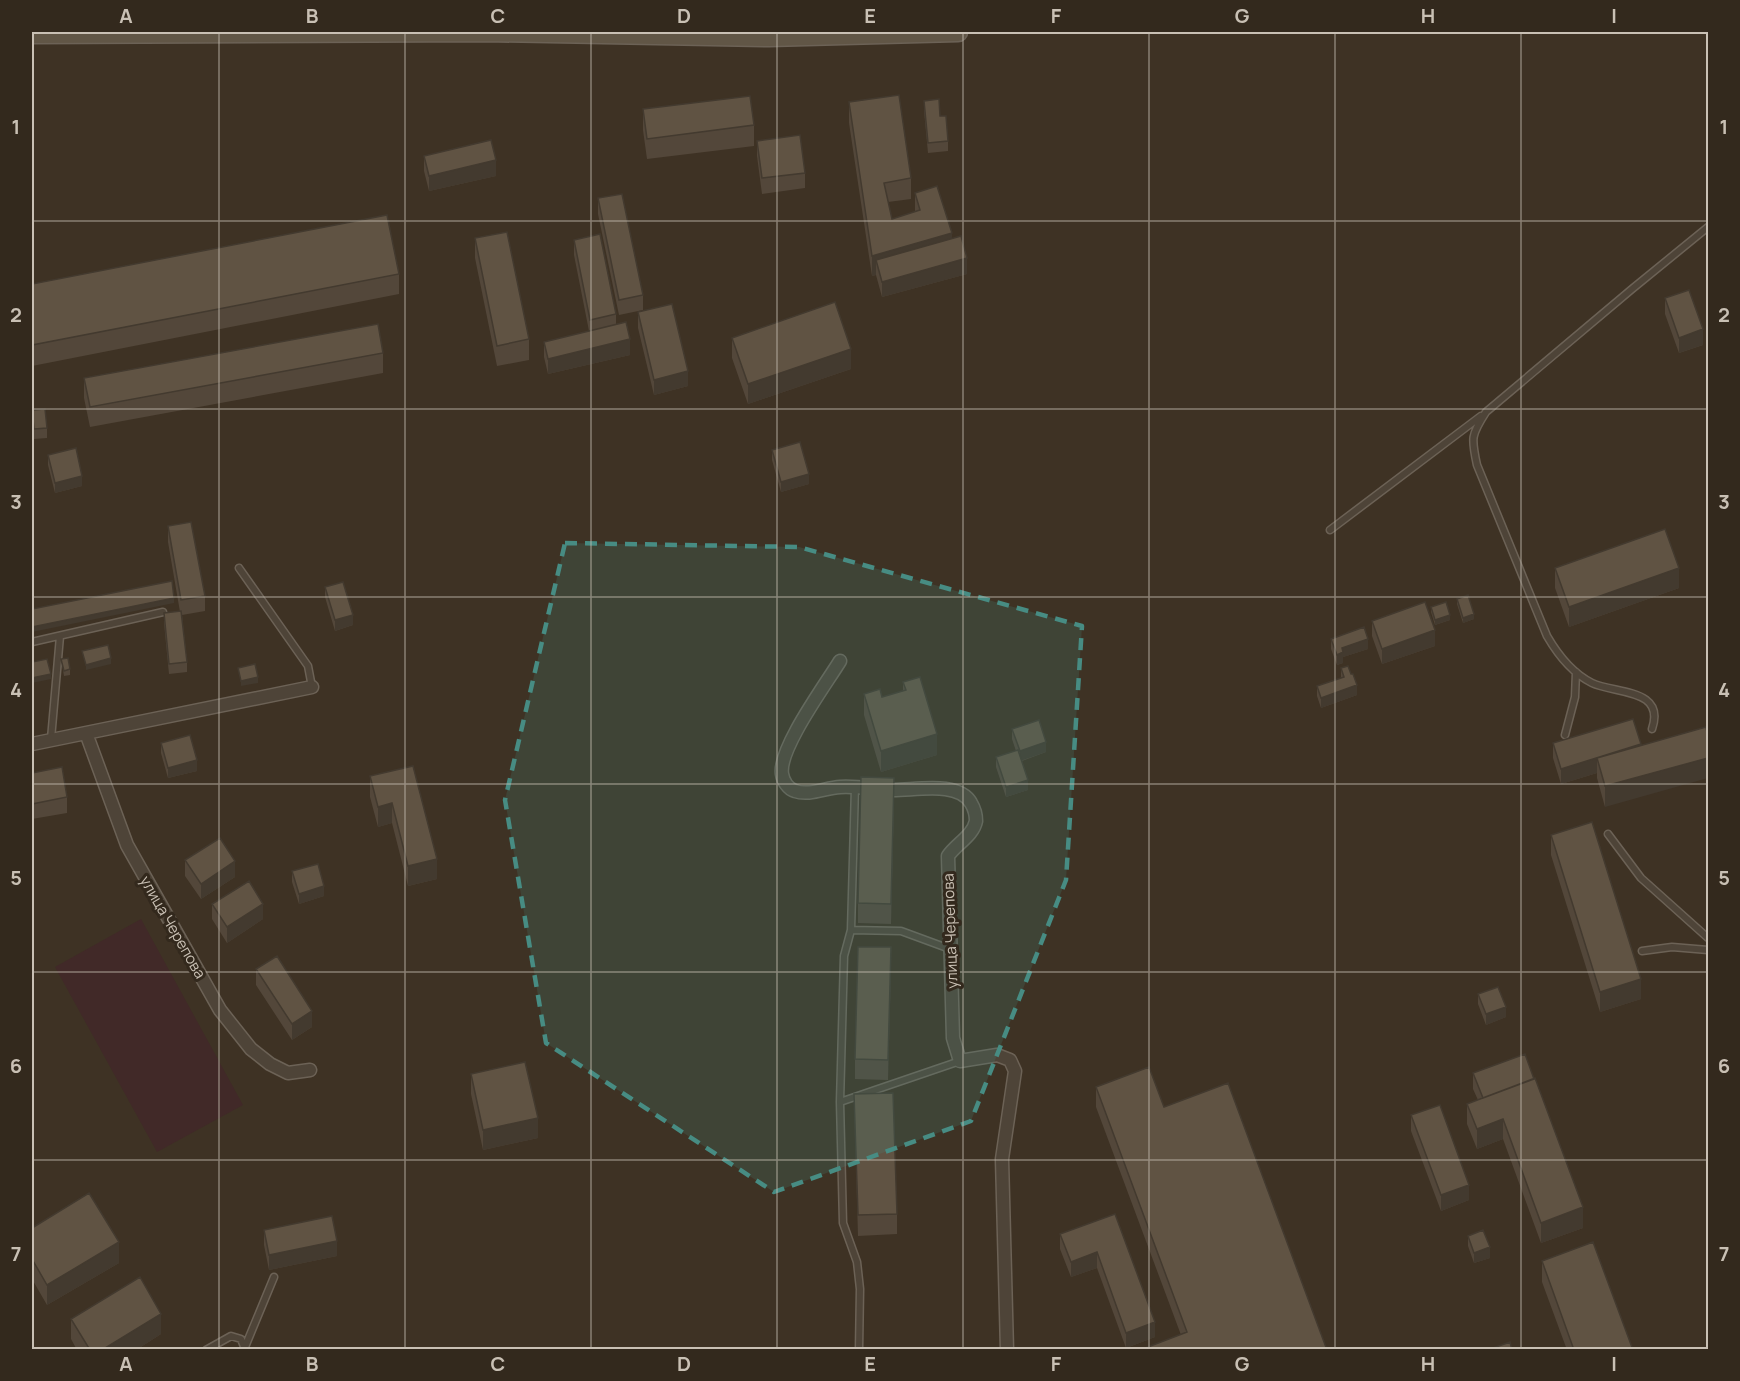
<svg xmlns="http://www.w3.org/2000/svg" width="1740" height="1381" font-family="Manrope,sans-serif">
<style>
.green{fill:#412928}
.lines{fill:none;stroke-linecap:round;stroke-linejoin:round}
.lane-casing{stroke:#6c6256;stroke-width:9}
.street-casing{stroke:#6c6256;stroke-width:15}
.secondary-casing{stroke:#6c6256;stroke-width:21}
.lane{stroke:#4e4438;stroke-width:6}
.street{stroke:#4e4438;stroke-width:12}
.secondary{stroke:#615646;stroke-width:18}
.wall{fill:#53473a}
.shaded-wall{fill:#433a2f}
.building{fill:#605343;stroke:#433a2f;stroke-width:1.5}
.marked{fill:#478c83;fill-opacity:0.2;stroke:#478c83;stroke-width:4.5;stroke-dasharray:12 8;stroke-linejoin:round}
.grid{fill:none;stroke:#c9c0b4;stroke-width:1.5;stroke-opacity:0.55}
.labels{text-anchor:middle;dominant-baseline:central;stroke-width:6;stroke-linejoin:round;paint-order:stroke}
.street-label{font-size:15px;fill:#c9c0b4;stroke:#33291d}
.neatline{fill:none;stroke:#c9c0b4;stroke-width:2}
.grid-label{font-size:20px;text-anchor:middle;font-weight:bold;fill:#c9c0b4}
</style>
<rect width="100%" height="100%" fill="#3e3224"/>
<!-- green -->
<path class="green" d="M141,919L243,1105L157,1152L55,967Z"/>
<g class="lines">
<defs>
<path id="lane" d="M1330,530L1481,416
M239,568L308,666L312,687
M32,642L163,612
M1652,729C1666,688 1615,694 1592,683C1572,673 1558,655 1547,636L1477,465C1471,438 1471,435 1486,412L1632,289L1708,227
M1565,735L1575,697L1576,672
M51,739L60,636
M855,787L851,930L901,931L950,949
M1608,834L1641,878L1708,938
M1642,951L1672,947L1708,950
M840,1102L844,956L851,930
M245,1347L274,1277
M206,1350L231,1336L241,1339L245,1349
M859,1350L860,1289L857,1262L843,1223L840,1102L960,1061"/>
<path id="street" d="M840,661C826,684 778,749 782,774C783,781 788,789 795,791C809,796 825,788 840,787C857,786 873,789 890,790C913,791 958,780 971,803C974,808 976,815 976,821C973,836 956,844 948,856L953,1038L960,1061L997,1055L1010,1060L1015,1071L1002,1159L1007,1350
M86,733L127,845L220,1010L251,1049L270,1064L288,1073L310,1070
M32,744L312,687"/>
<path id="secondary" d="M32,34L487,32L769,37L958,32"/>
</defs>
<!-- lane casing -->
<use href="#lane" class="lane-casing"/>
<!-- street casing -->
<use href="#street" class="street-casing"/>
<!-- secondary casing -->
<use href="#secondary" class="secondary-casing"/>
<!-- lane -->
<use href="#lane" class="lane"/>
<!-- street -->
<use href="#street" class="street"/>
<!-- secondary -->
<use href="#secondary" class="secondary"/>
</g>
<!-- wall -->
<path class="wall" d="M924,101L940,116L948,141V151L928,153L924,111Z
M849,102L911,178V199L888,202L892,219L915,212V193L952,238L967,274L882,297L876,275L872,276L849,123Z
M643,109L754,125V146L647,159L643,130Z
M757,141L805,173V188L762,194L757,156Z
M424,156L496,176L429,191L424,171Z
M598,198L643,295V310L619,315L598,214Z
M475,238L529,339V360L497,366L475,258Z
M574,240L616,314V325L630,355L548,374L544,357V342L589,331L574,255Z
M399,274V294L32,366V284Z
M1665,298L1703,345L1679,353L1665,314Z
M638,312L688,386L654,395L638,328Z
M732,338L851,369L748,404L732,358Z
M383,353V373L90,427L84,398V378Z
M32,410L47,428V438L34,439Z
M772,450L809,484L781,492L772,460Z
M48,455L82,486L55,493L48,465Z
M168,526L205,596V611L182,615L187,662V672L169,674L164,623V613L180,612L168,542Z
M1555,568L1679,588L1569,627L1555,588Z
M325,587L353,625L335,631L325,597Z
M1457,599L1474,619L1463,623L1457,604Z
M1431,607L1450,620L1435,625L1431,612Z
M1372,621L1435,646L1382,664L1372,636Z
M1331,639L1368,649L1343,657V663L1337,665L1331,649Z
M61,659L70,669V675L64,676Z
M1341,668L1357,695L1321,708L1317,696V686L1341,678Z
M903,682L937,755L881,772L864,715V694L882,697L903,691Z
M1012,729L1046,752L1022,761L1028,790L1006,797L996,767V757L1016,751L1012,739Z
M161,743L197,771L168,778L161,753Z
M1553,743L1641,745L1605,807L1597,778V773L1561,784L1553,758Z
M413,766L437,879L408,886L392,823L378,827L370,797V776Z
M32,773L67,797V813L32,819Z
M894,798L891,924L858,923V903Z
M1551,835L1641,999L1600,1012L1551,855Z
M185,860L235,877L201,899L185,876Z
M292,871L324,896L299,904L292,882Z
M212,904L263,919L227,943L212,919Z
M891,968L888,1080L855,1079V1059Z
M256,969L312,1027L292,1040L256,985Z
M1478,994L1506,1017L1486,1025L1478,1004Z
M1473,1073L1583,1228L1541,1243L1503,1139L1477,1149L1467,1124V1104L1478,1100L1473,1089Z
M471,1074L538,1138L483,1150L471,1094Z
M1096,1087L1164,1107L1327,1350L1181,1335L1096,1107Z
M854,1094L897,1214V1234L858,1236Z
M1411,1115L1469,1200L1441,1211L1411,1131Z
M1115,1214L1155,1337L1126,1348L1097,1268L1071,1277L1060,1249V1234Z
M32,1228L119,1263L47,1305L32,1279Z
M264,1230L337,1256L269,1270L264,1245Z
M1468,1236L1490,1258L1474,1263L1468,1246Z
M1542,1261L1633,1350H1567L1542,1282Z
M71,1319L161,1334L136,1350H77L71,1339Z"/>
<!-- shaded-wall -->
<path class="shaded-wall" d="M496,160V176L429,191V176Z
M952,233V253L876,260V275L872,276V256Z
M967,258V274L882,297V282Z
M1703,329V345L1679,353V338Z
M630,339V355L548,374V359Z
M851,349V369L748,404V384Z
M688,371V386L654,395V380Z
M809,474V484L781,492V482Z
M82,476V486L55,493V483Z
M1679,568V588L1569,627V607Z
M174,598V603L32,632V627Z
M1474,614V619L1463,623V618Z
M353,615V625L335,631V620Z
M1450,615V620L1435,625V620Z
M1435,630V646L1382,664V649Z
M1368,639V649L1343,657V663L1337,665V655L1342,648Z
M111,658V664L86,670V665Z
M51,674V679L32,683V678Z
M258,677V683L241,686V681Z
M1357,685V695L1321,708V698Z
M937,734V755L881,772V751Z
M1046,742V752L1020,761V751Z
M1597,758V773L1561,784V769Z
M1708,758V778L1605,807V786Z
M197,760V771L168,778V768Z
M894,778V798L891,924V904Z
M1028,780V790L1006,797V787Z
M392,803V823L378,827V807Z
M437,859V879L408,886V866Z
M235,861V877L201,899V884Z
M324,886V896L299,904V894Z
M263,904V919L227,943V927Z
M891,947V968L888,1080V1060Z
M1641,979V999L1600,1012V992Z
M1506,1007V1017L1486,1025V1014Z
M312,1011V1027L292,1040V1024Z
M538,1118V1138L483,1150V1130Z
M1503,1119V1139L1477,1149V1129Z
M1469,1185V1200L1441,1211V1195Z
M1583,1207V1228L1541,1243V1223Z
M337,1241V1256L269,1270V1255Z
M119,1242V1263L47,1305V1285Z
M1490,1247V1258L1474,1263V1253Z
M1097,1252V1268L1071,1277V1262Z
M161,1314V1334L136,1350H102Z
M1155,1322V1337L1126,1348V1333Z"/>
<!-- building -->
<path class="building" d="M899,95L911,178L884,183L892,219L920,210L915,193L937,186L952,233L872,256L849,102Z
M750,96L754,125L647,139L643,109Z
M939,99L940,116H946L948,141L928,143L924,101Z
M800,135L805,173L762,178L757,141Z
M491,140L496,160L429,176L424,156Z
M622,194L643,295L619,300L598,198Z
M387,215L399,274L32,345V284Z
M507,232L529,339L497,346L475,238Z
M600,234L616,314L590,320L574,240Z
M961,236L967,258L882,282L876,260Z
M1689,290L1703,329L1679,338L1665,298Z
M835,302L851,349L748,384L732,338Z
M672,304L688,371L654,380L638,312Z
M626,322L630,339L548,359L544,342Z
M378,324L383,353L90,407L84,378Z
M45,409L47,428L34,429L32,410Z
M800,442L809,474L781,482L772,450Z
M76,448L82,476L55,483L48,455Z
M191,522L205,596L181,600L168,526Z
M1665,529L1679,568L1569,607L1555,568Z
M172,581L174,598L32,627V609Z
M343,582L353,615L335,620L325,587Z
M1468,595L1474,614L1463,618L1457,599Z
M1425,602L1435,630L1382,649L1372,621Z
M1446,602L1450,615L1435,620L1431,607Z
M181,611L187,662L169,664L164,613Z
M1364,627L1368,639L1342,648L1343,652L1337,655L1331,639Z
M108,645L111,658L86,665L82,651Z
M68,658L70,669L64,671L61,659Z
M47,659L51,674L32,678V662Z
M255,664L258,677L241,681L238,668Z
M1348,666L1351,674H1353L1357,685L1321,698L1317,686L1344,677L1341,668Z
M920,677L937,734L881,751L864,694L880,689L882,697L906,690L903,682Z
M1633,719L1641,744L1561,769L1553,743Z
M1039,720L1046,742L1020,751L1012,729Z
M1706,727L1708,737V758L1605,786L1597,758Z
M190,735L197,760L168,768L161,743Z
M1018,750L1028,780L1006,787L996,757Z
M413,766L437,859L408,866L392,803L378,807L370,776Z
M62,767L67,797L32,804V773Z
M861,777L894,778L891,904L858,903Z
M1592,822L1641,979L1600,992L1551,835Z
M220,838L235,861L201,884L185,860Z
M318,864L324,886L299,894L292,871Z
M249,881L263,904L227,927L212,904Z
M858,947H891L888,1060L855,1059Z
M277,956L312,1011L292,1024L256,969Z
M1498,987L1506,1007L1486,1014L1478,994Z
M1525,1054L1534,1079L1483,1098L1473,1073Z
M525,1062L538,1118L483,1130L471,1074Z
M1149,1067L1164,1107L1228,1083L1327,1350H1140L1187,1332L1096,1087Z
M1535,1078L1583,1207L1541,1223L1503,1119L1477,1129L1467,1104Z
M893,1093L897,1214L858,1215L854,1094Z
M1440,1105L1469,1185L1441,1195L1411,1115Z
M89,1193L119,1242L47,1285L32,1259V1228Z
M1115,1214L1155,1322L1126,1333L1097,1252L1071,1262L1060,1234Z
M332,1216L337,1241L269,1255L264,1230Z
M1483,1230L1490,1247L1474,1253L1468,1236Z
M1593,1242L1633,1350H1574L1542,1261Z
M140,1277L161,1314L102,1350H90L71,1319Z
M1510,1342L1512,1350H1494L1493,1348Z"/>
<!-- marked area -->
<path class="marked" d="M565,543L799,547L1082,626L1066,880L971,1121L774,1192L546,1043L505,800Z"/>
<!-- grid -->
<path class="grid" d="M219,32V1350M405,32V1350M591,32V1350M777,32V1350M963,32V1350M1149,32V1350M1335,32V1350M1521,32V1350M32,221H1708M32,409H1708M32,597H1708M32,784H1708M32,972H1708M32,1160H1708"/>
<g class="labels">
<!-- street labels -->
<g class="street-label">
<text transform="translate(173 927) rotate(60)">улица Черепова</text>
<text transform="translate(950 931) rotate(-92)">улица Черепова</text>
</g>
</g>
<!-- border -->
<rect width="1740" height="1381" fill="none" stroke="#33291d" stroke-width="66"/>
<rect x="33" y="33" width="1674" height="1315" class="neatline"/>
<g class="grid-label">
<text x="126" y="23">A</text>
<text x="312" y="23">B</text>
<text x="498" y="23">C</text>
<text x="684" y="23">D</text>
<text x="870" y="23">E</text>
<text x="1056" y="23">F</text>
<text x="1242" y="23">G</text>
<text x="1428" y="23">H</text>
<text x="1614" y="23">I</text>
<text x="16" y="134">1</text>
<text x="1724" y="134">1</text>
<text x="16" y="322">2</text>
<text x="1724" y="322">2</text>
<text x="16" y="509">3</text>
<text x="1724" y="509">3</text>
<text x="16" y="697">4</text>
<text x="1724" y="697">4</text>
<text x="16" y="885">5</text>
<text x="1724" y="885">5</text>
<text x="16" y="1073">6</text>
<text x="1724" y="1073">6</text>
<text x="16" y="1261">7</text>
<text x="1724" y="1261">7</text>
<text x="126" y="1371">A</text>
<text x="312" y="1371">B</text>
<text x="498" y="1371">C</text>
<text x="684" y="1371">D</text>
<text x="870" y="1371">E</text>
<text x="1056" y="1371">F</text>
<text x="1242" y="1371">G</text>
<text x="1428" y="1371">H</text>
<text x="1614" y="1371">I</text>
</g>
</svg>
